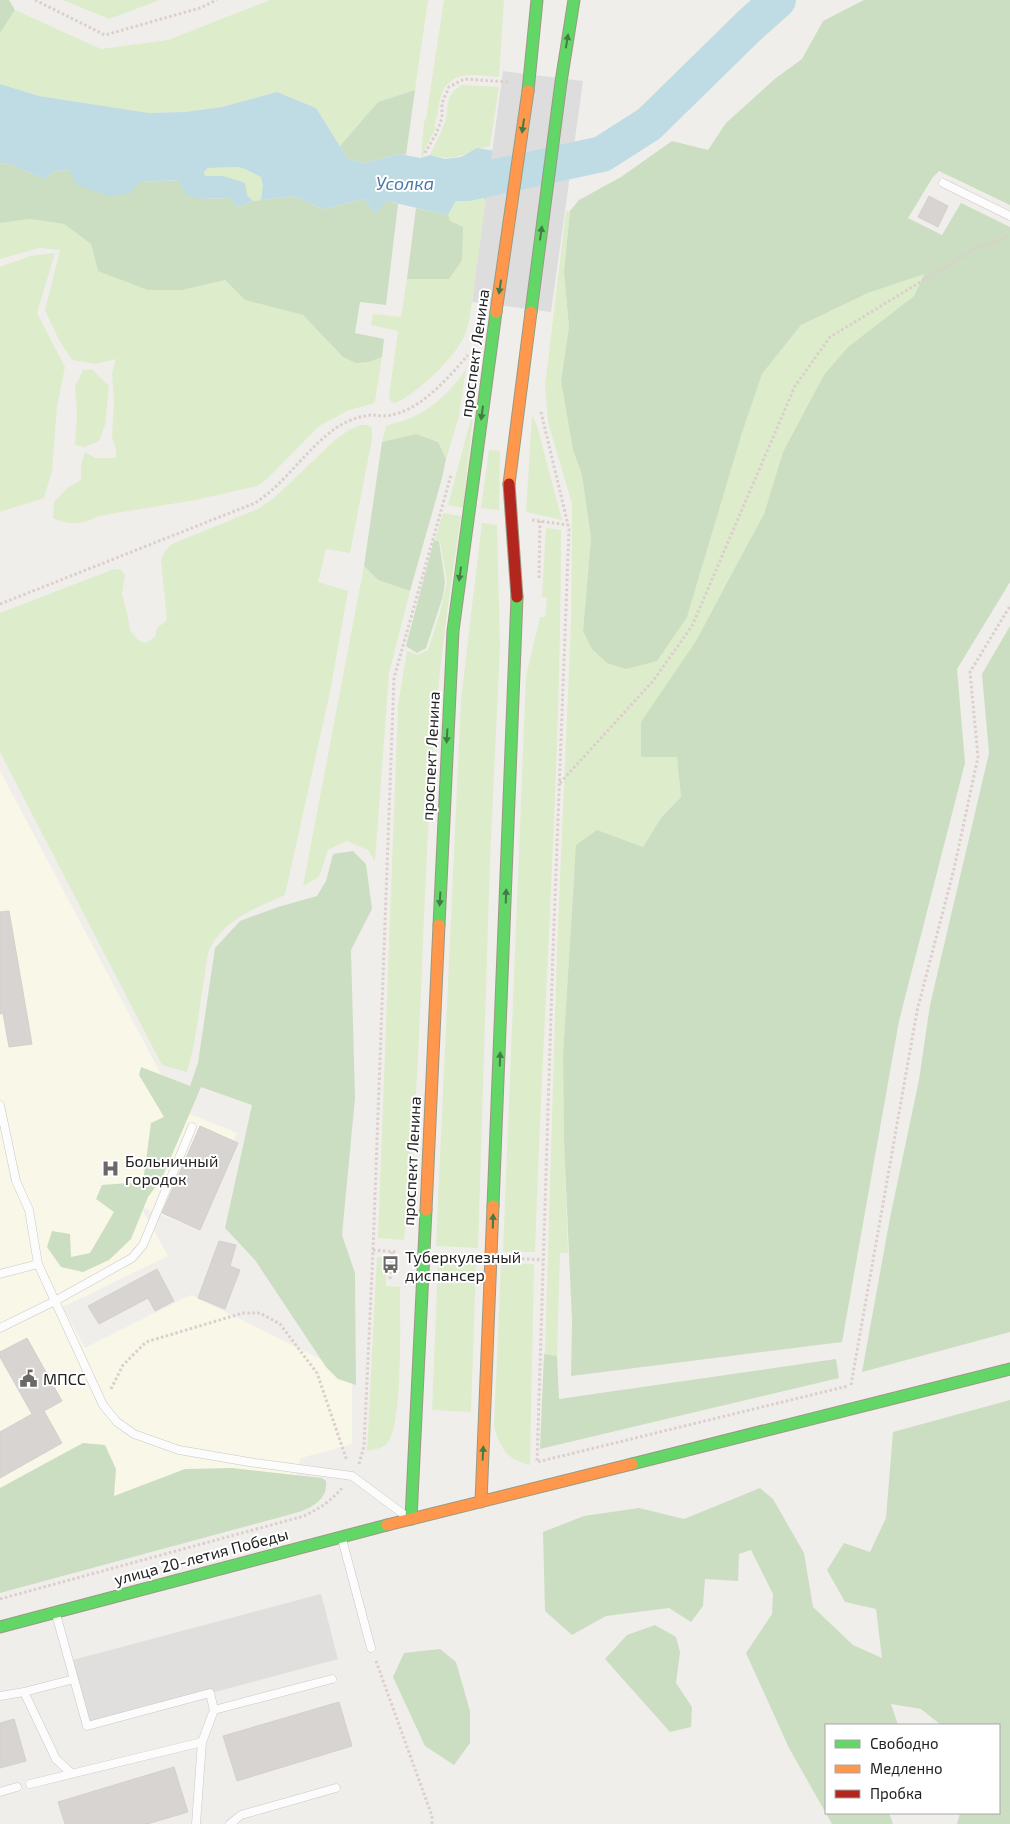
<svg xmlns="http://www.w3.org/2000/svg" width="1010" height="1824" font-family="'Exo 2',sans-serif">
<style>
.education{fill:#f8f7e8}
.grass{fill:#ddeccb}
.forest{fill:#cbdec1}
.parking{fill:#e0dfde}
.water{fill:#bfdbe3}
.pier{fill:#dedddd}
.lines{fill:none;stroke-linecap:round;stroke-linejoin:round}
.river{stroke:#bfdbe3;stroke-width:36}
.building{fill:#d7d4d2;stroke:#d3d0cc}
.lane-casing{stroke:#c9c8c7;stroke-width:9}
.fast-casing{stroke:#999a82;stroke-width:13}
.slow-casing{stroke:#999a82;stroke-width:13}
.jam-casing{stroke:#999a82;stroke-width:13}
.path{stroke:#dccecd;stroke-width:3;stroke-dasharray:2.5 2.5;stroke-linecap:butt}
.lane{stroke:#fdfcfc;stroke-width:8}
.fast{stroke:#63d668;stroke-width:11}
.slow{stroke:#ff974d;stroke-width:11}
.jam{stroke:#b3261e;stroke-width:11}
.oneway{fill:#427c45}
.labels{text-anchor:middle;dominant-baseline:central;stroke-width:4;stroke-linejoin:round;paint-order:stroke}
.street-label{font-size:16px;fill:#222;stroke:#fff}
.poi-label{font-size:16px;fill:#222;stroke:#fff;text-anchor:start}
.water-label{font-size:18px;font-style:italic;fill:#4a7aab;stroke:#fff}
</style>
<rect width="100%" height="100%" fill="#f0eeeb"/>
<!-- education -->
<path class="education" d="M0,771L180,1110L237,1133L197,1229L141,1207L168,1256L63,1307L85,1348L191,1295L352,1375V1444L301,1458L294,1479L0,1559Z"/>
<!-- grass -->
<path class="grass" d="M63,0H160L109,19Z
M270,0H428L415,90L378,102L340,146L316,108L277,92L222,107L185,112L149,113L39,96L0,84V33L15,10L101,49L168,40Z
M444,0H504L499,77C474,75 449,68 440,99C438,108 438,117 434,126L436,128L425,149L423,157L421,158L424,122L426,119Z
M461,85L499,87L490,146C464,151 460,163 430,155C435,144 441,133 445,122C450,103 443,99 461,85Z
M238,167L245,169L261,177L263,186L261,200L253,201L247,195L223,176H205L204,172L208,168Z
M460,193H476L486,200L469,322C467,327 466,332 464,337C455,357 415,396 395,403L391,402L389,396L398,331L371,325L373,314L401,317L407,279H450L448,215Z
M566,211H570L564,272L569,327L561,381L573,450L582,475L591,538L583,631L687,617L742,433L762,374L801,325L868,293L924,273L914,296L848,347L783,452L764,514L696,641L677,757L681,797L661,818L643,847L597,830L574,872L563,1054L564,1141L568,1253H560L557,1356L545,1354L557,950L571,622L572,521V504L548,422L545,386Z
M30,219L64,224L91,244L98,271L182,290L225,280L245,300L303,315L343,357L369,362L382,357L375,401L372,404L349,410L319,426L268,478L257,486L195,500L98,516C85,525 66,525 53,518L54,502L67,488L81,480V466L85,452L95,458H116V449L112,437L114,402L112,373L116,359L96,364L72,360L59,340L45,310L60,250L39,248L0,259V223Z
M55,253L37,313L65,367L57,406L52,471L44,498L0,512V267L30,256Z
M92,369L109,386L105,425L99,441L84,447L75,445L77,415L75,387L83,370Z
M466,369L458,420L446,459L438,442L416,434L382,442L386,426C396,422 406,421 415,416C436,406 454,387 466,369Z
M474,407L463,508L448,505Z
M532,415L537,426L562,520L526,512Z
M361,425H368L372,428V439L350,553L326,549L318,582L348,591L330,692L285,895C254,909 222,920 208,953L194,1045L187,1072L162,1065L0,752V613L114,569L121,570L125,575L122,594L128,617L130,630L138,640L145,643L155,637L157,628L167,620L161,560L165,551L172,544L258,509L274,498L335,440L349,430Z
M489,450L500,451L499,510L481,508Z
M443,513L461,516C449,595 438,673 433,753C421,915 422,1079 404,1240L378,1238L398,705L407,651L417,655L428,650L439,616L447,582L440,541L435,539Z
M482,523L497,525L500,647L490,860L478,1248L436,1246L461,699Z
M546,528L561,530C561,770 543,1011 535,1252H503L526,676L540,617H545L547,598L542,597Z
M364,566L378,580L410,591L389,674L375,861L368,850L347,841L328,850L319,877L303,886Z
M377,1257L387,1258L386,1286L400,1287C400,1315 403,1424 388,1442C383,1449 375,1449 367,1451Z
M438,1263L476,1264L471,1412L432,1410Z
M501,1264H534L530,1465C507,1459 501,1450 494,1427Z"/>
<!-- forest -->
<path class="forest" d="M0,0H9L15,10L0,33Z
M864,0H1010V205L939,171L933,177L908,218L942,235L961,203L1010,227V582L957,669L965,763L899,1021L842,1342L571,1376L572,1321L564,1141L563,1054L576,845L597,830L643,847L661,818L681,797L677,757H641V722L696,641L737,564L764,514L783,452L824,375L848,347L914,296L924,274L868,293L801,325L762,374L742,433L687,617L657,661L626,669L607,663L592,649L583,631L591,538L582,475L573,450L561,381L569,327L564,272L570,211L579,200L621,177L672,141L708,150L726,123L776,78L802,59L823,21Z
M415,90L406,155L399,154L365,163L348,159L340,146L378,102Z
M0,163L10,164L44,179L54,171L71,170L139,182L179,180L201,199L228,198L239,207L253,201L293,196L323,209L364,199L370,208L386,201L398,204L386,305L360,302L355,333L384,339L382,357L369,362L356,363L343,357L303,315L245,300L225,280L182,290H148L98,271L91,244L64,224L30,219L0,223Z
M416,208L448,215L450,221L463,227L462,260L449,279H407Z
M416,434L438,442L446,459L442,478L410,591L378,580L364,566L382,442Z
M434,540L439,541L445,582L443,596L426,648L417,653L406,646Z
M1010,626V1332L862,1372L890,1218L919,1080L930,1005L989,753L982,674Z
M353,851L366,864L372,909L351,950L355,1098L342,1235L355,1273L356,1385L338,1379L326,1367L255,1260L225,1228L252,1105L201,1087L162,1178L148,1197L131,1239L109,1260L83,1272L61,1267L47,1247L52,1231L70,1234L71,1257L90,1253L114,1212L96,1199L102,1185L143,1182L151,1123L164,1117L139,1075L141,1067L190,1086L198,1063L215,948L240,921L278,907L317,896L326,881L333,854Z
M544,1354L557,1356L559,1399L836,1359L839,1378L540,1449Z
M1010,1400V1824H957L960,1813H999V1725H941L921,1709L891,1704L898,1725H826V1813H889L893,1824H832L789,1748L746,1653L772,1614L773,1594L751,1550L739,1554L738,1581L705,1579L703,1606L691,1622L669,1608L606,1616L572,1635L545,1611L543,1532L584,1516L639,1508L684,1519L760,1488L773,1499L804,1553L813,1607L853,1645L882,1658L876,1609L845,1602L827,1570L844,1543L870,1552L886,1518L893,1432Z
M83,1443L105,1445L116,1469L114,1496L185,1469L232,1468L322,1478L326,1481C328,1499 313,1507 299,1512L0,1593V1488Z
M655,1625L676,1637L680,1652L676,1683L692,1707L691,1727L670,1732L605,1659L627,1635Z
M440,1649L456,1662L470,1711V1743L454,1765L425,1746L393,1677L404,1653Z"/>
<!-- parking -->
<path class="parking" d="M321,1594L338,1659L87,1726L69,1661Z"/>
<!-- water -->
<path class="water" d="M0,84L39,96L149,113L185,112L222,107L277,92L316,108L348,159L365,163L399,154L421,158L430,155L445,159L461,157L477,148L496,151L486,200L476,193H460L448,215L386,201L377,214L370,208L364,199L323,209L293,196L261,200L263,186L261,177L245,169L238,167L208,168L204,172L205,176H223L245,183L247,195L253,201L239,207L228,198L201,199L185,194L179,180L140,182L129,194L107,196L75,184L70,170L54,171L44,179L10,164L0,163Z"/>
<!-- pier -->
<path class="pier" d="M503,71L583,81L551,312L472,302Z"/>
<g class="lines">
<!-- river -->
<path class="river" d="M441,183H468L602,154L649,124L749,26L778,0"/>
</g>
<!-- building -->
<path class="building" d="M929,196L948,206L938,227L918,217Z
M9,911L32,1044L9,1047L3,1013L0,1014V912Z
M200,1126L238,1143L200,1230L162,1213Z
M219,1241L236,1245L230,1266L240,1270L225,1309L198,1298Z
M157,1269L174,1301L155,1311L148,1298L99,1324L88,1306Z
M27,1338L62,1401L44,1411L62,1443L0,1478V1432L32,1414L0,1357V1352Z
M339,1702L352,1746L237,1781L223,1736Z
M14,1719L26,1761L0,1768V1723Z
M174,1767L188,1812L147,1824H65L58,1802Z"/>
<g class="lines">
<defs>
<path id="lane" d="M943,183L1010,216
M0,1105L16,1181L29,1210L38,1264L103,1405L117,1422L134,1434L179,1450L249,1462L352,1476L406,1516
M0,1274L38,1264
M0,1328L55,1301L132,1258L143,1245L192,1127
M342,1539L371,1648
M56,1614L87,1726L210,1693L214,1710
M24,1692L74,1679
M0,1696L24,1692L56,1759L71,1773
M30,1784L202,1742L214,1710L332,1679
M0,1792L17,1787
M196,1824L202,1742
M230,1824L241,1815L336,1788"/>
<path id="fast" d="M528,91L537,0
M531,312L561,82L574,0
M439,925L453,631L496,312
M493,1206L517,597
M632,1464L1010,1369
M411,1519L426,1210
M0,1627L387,1525"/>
<path id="slow" d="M496,312L528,91
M509,484L531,312
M426,1210L439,925
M481,1502L493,1206
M387,1525L632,1464"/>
<path id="jam" d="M509,484L517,597"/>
</defs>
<!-- lane casing -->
<use href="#lane" class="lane-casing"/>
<!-- fast casing -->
<use href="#fast" class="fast-casing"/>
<!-- slow casing -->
<use href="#slow" class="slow-casing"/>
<!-- jam casing -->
<use href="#jam" class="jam-casing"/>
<!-- path -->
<path class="path" d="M35,0L105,35L200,8L217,0
M425,153L436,134L442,118V103L449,87L464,79L508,82
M541,412L569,529L553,951L537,1462L848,1386
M532,520L568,525
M539,578L540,521
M0,604L255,503C286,483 306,449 336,428C346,421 359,416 372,415C378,415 385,417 391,415C422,409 448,378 468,355
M560,783L653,681L692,626L795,386L830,337L978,247L1010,236
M373,1250L398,1252
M444,1255L468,1257
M512,1258L543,1260
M390,1279L392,1252
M851,1385L917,1011L954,869L978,757L970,672L1010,606
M111,1389L123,1365L146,1342L243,1313H260L280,1324L317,1373L347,1461
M359,1464L364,1446L373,1250L394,678L451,475
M0,1599L304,1516C319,1509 332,1500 342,1488
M376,1661L432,1816V1824"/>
<!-- lane -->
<use href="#lane" class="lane"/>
<!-- fast -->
<use href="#fast" class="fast"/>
<!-- slow -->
<use href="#slow" class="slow"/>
<!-- jam -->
<use href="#jam" class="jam"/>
</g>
<!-- one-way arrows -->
<defs><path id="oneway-solid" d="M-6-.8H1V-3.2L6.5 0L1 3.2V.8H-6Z" transform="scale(1.25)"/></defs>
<g class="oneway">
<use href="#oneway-solid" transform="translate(567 41) rotate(-81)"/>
<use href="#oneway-solid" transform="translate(523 126) rotate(98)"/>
<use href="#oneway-solid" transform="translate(541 233) rotate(-82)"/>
<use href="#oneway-solid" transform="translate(500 287) rotate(98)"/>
<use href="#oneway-solid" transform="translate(482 413) rotate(98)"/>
<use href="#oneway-solid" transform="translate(460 574) rotate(98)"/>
<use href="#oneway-solid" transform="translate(447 736) rotate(93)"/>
<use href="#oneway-solid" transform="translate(506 896) rotate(-88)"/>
<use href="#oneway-solid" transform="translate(440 899) rotate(93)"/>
<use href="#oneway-solid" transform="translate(500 1059) rotate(-88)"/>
<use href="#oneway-solid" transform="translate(493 1221) rotate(-88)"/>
<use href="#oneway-solid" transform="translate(483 1453) rotate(-87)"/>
</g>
<!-- icons -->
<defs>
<symbol id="hospital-bare" viewBox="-9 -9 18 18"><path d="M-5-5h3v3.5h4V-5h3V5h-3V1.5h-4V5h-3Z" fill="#6a6968" stroke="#fff" stroke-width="2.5" paint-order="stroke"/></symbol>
<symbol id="bus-bare" viewBox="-9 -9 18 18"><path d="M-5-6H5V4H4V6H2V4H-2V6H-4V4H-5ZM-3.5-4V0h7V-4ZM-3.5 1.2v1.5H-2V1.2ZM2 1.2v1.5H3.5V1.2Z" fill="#6a6968" stroke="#fff" stroke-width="2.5" paint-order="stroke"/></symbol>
<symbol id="civic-bare" viewBox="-9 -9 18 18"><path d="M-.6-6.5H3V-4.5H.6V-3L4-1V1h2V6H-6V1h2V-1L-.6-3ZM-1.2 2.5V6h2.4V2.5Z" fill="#6a6968" stroke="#fff" stroke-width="2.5" paint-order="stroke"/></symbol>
</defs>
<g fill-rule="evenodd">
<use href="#hospital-bare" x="98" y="1156" width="25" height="25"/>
<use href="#bus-bare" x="378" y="1252" width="25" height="25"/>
<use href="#civic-bare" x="16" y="1366" width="25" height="25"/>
</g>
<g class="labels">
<!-- street labels -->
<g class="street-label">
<text transform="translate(474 353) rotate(-82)">проспект Ленина</text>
<text transform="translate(430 756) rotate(-87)">проспект Ленина</text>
<text transform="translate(411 1161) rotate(-87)">проспект Ленина</text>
<text transform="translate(201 1556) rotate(-15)">улица 20-летия Победы</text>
</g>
<!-- poi labels -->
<g class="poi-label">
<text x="125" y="1160">Больничный<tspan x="125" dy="18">городок</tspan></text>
<text x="405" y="1256">Туберкулезный<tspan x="405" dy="18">диспансер</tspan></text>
<text x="43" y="1378">МПСС</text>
</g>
<!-- water labels -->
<g class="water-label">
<text x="405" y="183">Усолка</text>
</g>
</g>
<!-- legend -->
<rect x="825" y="1724" width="175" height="90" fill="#ffffff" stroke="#a7a7a7"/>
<rect x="835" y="1740" width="25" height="8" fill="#63d668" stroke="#a7a7a7"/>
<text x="870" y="1749" font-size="15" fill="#222222">Свободно</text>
<rect x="835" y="1765" width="25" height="8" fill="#ff974d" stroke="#a7a7a7"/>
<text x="870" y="1774" font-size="15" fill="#222222">Медленно</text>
<rect x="835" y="1790" width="25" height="8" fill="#b3261e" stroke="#a7a7a7"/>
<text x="870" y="1799" font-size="15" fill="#222222">Пробка</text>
</svg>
